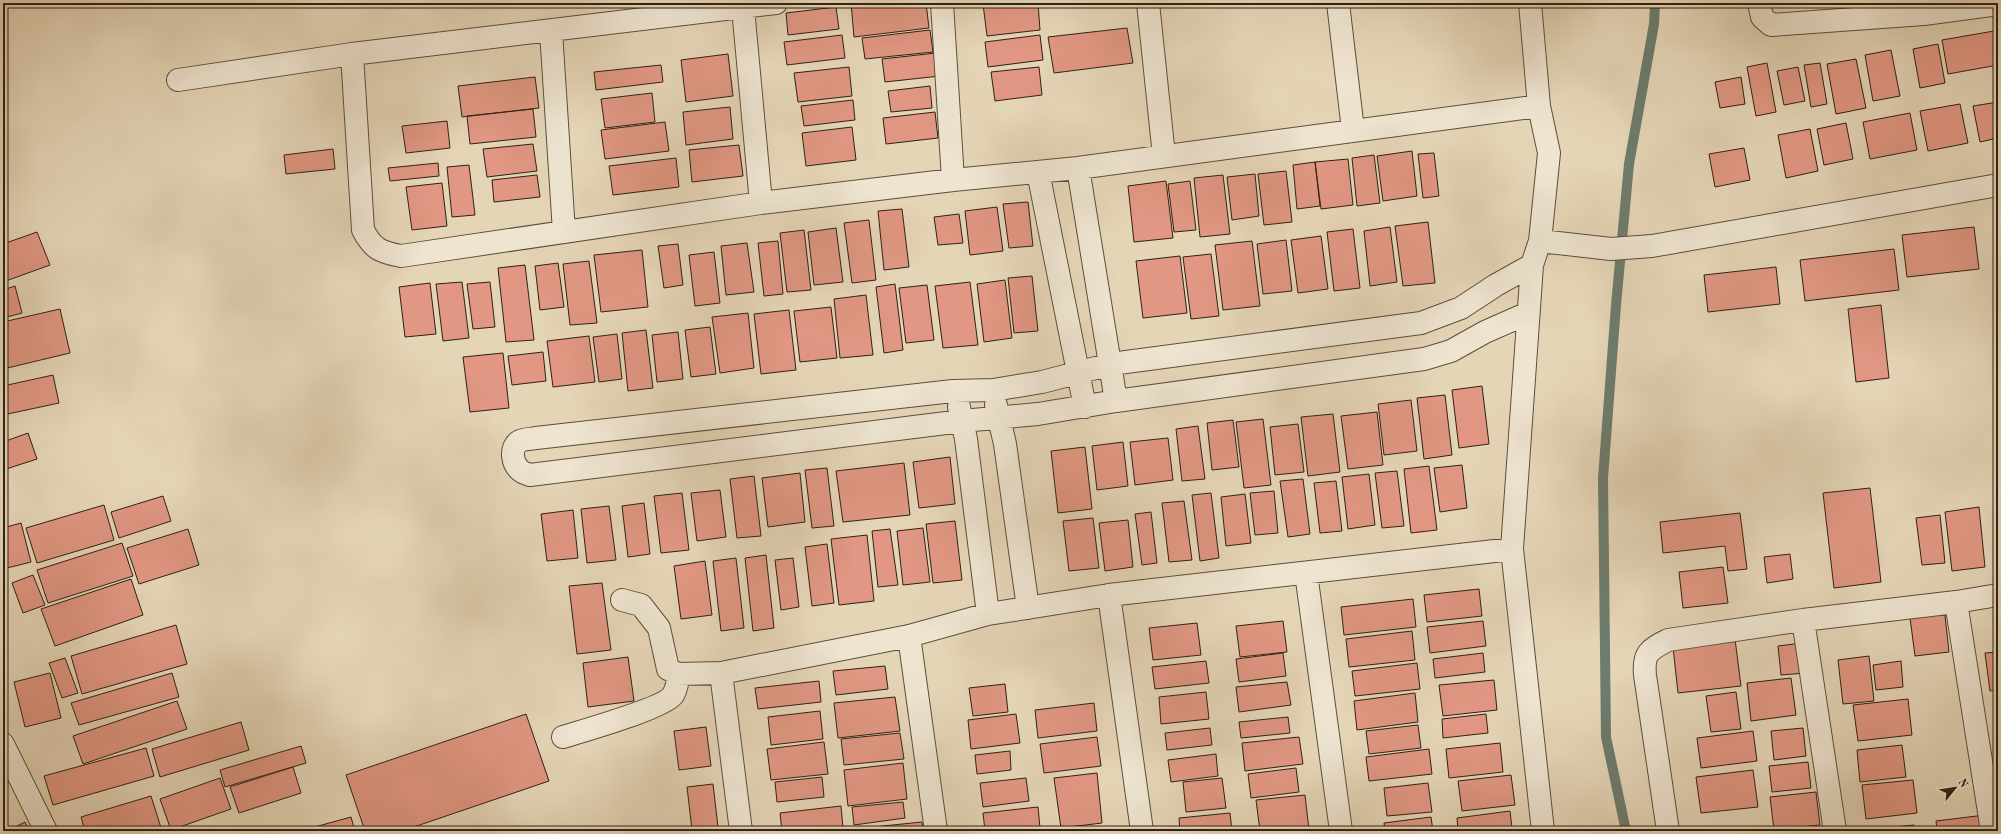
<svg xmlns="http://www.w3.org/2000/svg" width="2001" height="834" font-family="'Old Standard TT',serif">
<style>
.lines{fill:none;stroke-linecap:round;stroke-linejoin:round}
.stream{stroke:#6d7c6d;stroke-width:10}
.building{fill:#e19783;stroke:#2e2114}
.minor-casing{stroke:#5c4e3d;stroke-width:24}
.minor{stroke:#eee4d0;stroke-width:22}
</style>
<rect width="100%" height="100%" fill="#e5d5b7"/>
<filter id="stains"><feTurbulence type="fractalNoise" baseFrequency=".005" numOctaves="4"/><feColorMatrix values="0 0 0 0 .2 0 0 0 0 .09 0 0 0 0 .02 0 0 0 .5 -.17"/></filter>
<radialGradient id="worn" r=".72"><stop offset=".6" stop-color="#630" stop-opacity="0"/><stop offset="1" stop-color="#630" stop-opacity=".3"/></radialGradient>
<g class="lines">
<!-- stream -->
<path class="stream" d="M1626,831L1606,737L1603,478L1616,305L1629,164L1654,24L1655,3"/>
</g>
<!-- building -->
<path class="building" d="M851,3H926L929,28L854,37Z
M1038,3L1040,30L987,36L983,4Z
M836,7L839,29L788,35L786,13Z
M1127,28L1133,63L1054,73L1048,37Z
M930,30L933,52L865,59L862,38Z
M1994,31L1998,51V65L1948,74L1942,40Z
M842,35L845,58L787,65L784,42Z
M1040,35L1043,60L988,67L985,42Z
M1938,44L1945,83L1920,88L1913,49Z
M1891,50L1900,96L1873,101L1865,55Z
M936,53L940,76L885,82L882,59Z
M728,54L733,96L686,102L681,60Z
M1856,59L1866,108L1836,114L1827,64Z
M1767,63L1776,112L1756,116L1747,67Z
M1820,63L1827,104L1811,107L1804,65Z
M661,65L663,82L596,90L594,72Z
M849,67L852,96L798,102L794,73Z
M1039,67L1042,95L995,101L991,72Z
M1798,67L1805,101L1784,105L1777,71Z
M535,77L539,108L462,117L458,86Z
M1741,77L1745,104L1720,108L1715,82Z
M930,86L932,108L891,112L888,91Z
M652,93L655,122L605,128L601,99Z
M853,100L855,120L804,126L801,106Z
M1998,102V138L1980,142L1973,106Z
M1960,104L1968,143L1928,151L1920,111Z
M730,107L733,139L686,145L683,112Z
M533,109L536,137L470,144L467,116Z
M935,112L938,138L886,144L883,118Z
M1910,113L1917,150L1870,159L1863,122Z
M447,121L450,148L406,153L402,126Z
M665,122L669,151L605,159L601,130Z
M1846,123L1853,159L1824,165L1817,129Z
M852,127L856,160L806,166L802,133Z
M1810,129L1818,171L1786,178L1778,135Z
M533,144L537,171L487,177L483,149Z
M739,145L743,176L692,182L689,150Z
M1744,148L1750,180L1715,187L1709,154Z
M333,149L335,169L286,174L284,155Z
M1412,151L1417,196L1383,201L1377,156Z
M1434,153L1439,196L1423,198L1418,154Z
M1374,155L1380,203L1357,206L1352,158Z
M676,158L679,187L613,195L609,166Z
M1348,159L1353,205L1321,209L1315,162Z
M1315,162L1320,206L1297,209L1293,165Z
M438,163L439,176L390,181L388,168Z
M469,165L475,215L452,217L447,167Z
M1286,171L1292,222L1264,225L1258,174Z
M1255,174L1259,216L1232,220L1227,177Z
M537,175L540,197L494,202L492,180Z
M1223,175L1230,234L1200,237L1194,178Z
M1166,181L1173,238L1134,242L1128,186Z
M1190,181L1196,230L1174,232L1168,184Z
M442,183L447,226L412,230L406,187Z
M1028,202L1033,246L1009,248L1003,204Z
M997,207L1003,251L970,255L965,211Z
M902,209L909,267L884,270L878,211Z
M959,214L963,243L938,245L934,217Z
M869,220L876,280L852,283L844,223Z
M1428,222L1435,283L1403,286L1395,226Z
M1390,227L1397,282L1370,286L1364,231Z
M1974,227L1979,269L1907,277L1902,235Z
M836,228L843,282L814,285L808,232Z
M1353,229L1360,288L1334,291L1327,232Z
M804,230L811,290L787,292L780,233Z
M37,232L50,265L3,282V244Z
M1321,236L1328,289L1298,293L1291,240Z
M1286,240L1292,291L1263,294L1257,244Z
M778,241L783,294L764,296L758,243Z
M1252,241L1260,306L1223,310L1215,245Z
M747,243L754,292L726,295L721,246Z
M678,244L683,285L664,288L658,246Z
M1894,249L1899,290L1805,301L1800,260Z
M642,250L648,307L601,312L594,255Z
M714,252L720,303L695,306L689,255Z
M1211,254L1219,316L1191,319L1183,257Z
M1180,256L1187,313L1143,318L1136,261Z
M589,261L597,323L570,325L563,264Z
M558,263L564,307L540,310L535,266Z
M525,265L534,340L506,342L498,268Z
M1776,267L1780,304L1708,312L1704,275Z
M1032,276L1038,331L1014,333L1008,278Z
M1005,280L1012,338L984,342L977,284Z
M462,282L469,338L443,341L436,284Z
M490,282L495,327L473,329L467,284Z
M970,282L978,345L943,348L935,286Z
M430,283L436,334L405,337L399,287Z
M895,284L903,350L884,353L876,287Z
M927,285L934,340L906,343L899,288Z
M15,286L22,313L3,318V290Z
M866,295L873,355L840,358L834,299Z
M1881,305L1889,378L1856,382L1848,309Z
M831,307L837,358L800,362L794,311Z
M60,309L70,353L3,369V322Z
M789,310L796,370L761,374L754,314Z
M748,313L754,368L720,373L712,317Z
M710,327L716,374L691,377L685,330Z
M646,330L653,388L628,391L622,333Z
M678,332L683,379L657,382L652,335Z
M617,334L622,379L599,382L593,337Z
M589,336L595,382L553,387L547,341Z
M543,352L546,381L512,385L508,356Z
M503,353L509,408L470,412L463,357Z
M53,375L59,403L3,415V386Z
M1482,386L1489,444L1459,448L1452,390Z
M1445,395L1452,455L1424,459L1417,398Z
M1411,400L1417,451L1384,455L1378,404Z
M1377,412L1383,465L1348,469L1341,416Z
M1333,414L1340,472L1308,476L1301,417Z
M1263,419L1271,485L1244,488L1236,422Z
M1233,420L1239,467L1212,470L1207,423Z
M1298,424L1304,472L1275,475L1270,427Z
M1198,426L1205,479L1182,481L1176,429Z
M28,433L37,459L3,470V442Z
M1168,438L1173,480L1135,485L1130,442Z
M1123,442L1128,486L1097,490L1092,446Z
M1085,447L1092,509L1058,513L1051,451Z
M950,457L955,504L919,508L913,462Z
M904,463L910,515L843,522L836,471Z
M1462,465L1467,508L1440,512L1434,468Z
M1429,466L1437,530L1411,533L1404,469Z
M827,468L834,526L812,528L805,470Z
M1397,471L1404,526L1382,528L1375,473Z
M800,473L805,522L768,527L762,478Z
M1369,474L1375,525L1348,529L1342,477Z
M754,476L761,536L737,538L730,479Z
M1303,479L1310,534L1288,537L1280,481Z
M1336,481L1342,531L1320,533L1314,483Z
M1870,488L1881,582L1834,588L1823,493Z
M720,490L726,537L697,541L691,493Z
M1274,491L1278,533L1255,535L1250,493Z
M682,493L689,550L661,553L654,496Z
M1211,493L1219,558L1200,561L1192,495Z
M1245,494L1251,543L1226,546L1221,497Z
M163,496L171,521L119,538L111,512Z
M1184,501L1192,560L1169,562L1162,503Z
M644,503L650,554L628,557L622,506Z
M104,505L114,540L37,563L26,528Z
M609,506L616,560L587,563L581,509Z
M1979,507L1985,567L1952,571L1945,512Z
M1995,509H1998V536Z
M573,510L578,558L547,561L541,514Z
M1151,512L1157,563L1142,565L1135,514Z
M1740,513L1747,569L1728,571L1725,546L1663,553L1660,522Z
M1940,515L1945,563L1922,565L1916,518Z
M1093,518L1099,568L1069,571L1063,521Z
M1128,520L1133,567L1105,571L1099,523Z
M955,521L962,580L933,583L926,524Z
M21,523L31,562L3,569V528Z
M923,528L930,582L903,585L897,531Z
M188,529L199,565L139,584L127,548Z
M890,529L898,585L878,587L872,531Z
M867,535L874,601L839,605L831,539Z
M122,543L133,576L48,603L37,570Z
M827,544L834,603L812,606L805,547Z
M1790,554L1793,579L1767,583L1764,557Z
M766,555L774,628L753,631L745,558Z
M736,558L744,628L721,631L713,561Z
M793,558L799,607L781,610L775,560Z
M705,561L712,615L681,619L674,566Z
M1723,567L1728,603L1683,608L1679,572Z
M33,575L45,605L23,613L12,583Z
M131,579L143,615L55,646L41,609Z
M602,583L611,650L577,654L569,586Z
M1479,589L1482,616L1427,622L1424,595Z
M1413,599L1416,627L1344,635L1341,607Z
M1994,602H1998V632Z
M1944,606L1949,652L1915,656L1909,610Z
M1283,621L1287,652L1240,657L1236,626Z
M1483,621L1486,646L1430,653L1427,627Z
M1197,623L1201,655L1153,660L1149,628Z
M176,625L187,664L82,694L71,656Z
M1412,631L1415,660L1349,667L1346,639Z
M1735,639L1741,686L1678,693L1673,647Z
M1802,643L1806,673L1781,675L1778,646Z
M1998,652V690L1990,691L1985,653Z
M1283,653L1286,676L1239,682L1236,659Z
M1483,653L1485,672L1435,678L1433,659Z
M1869,656L1874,701L1843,704L1838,660Z
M628,657L634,701L588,707L583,663Z
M65,658L78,693L62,698L49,663Z
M1206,661L1209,683L1155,689L1152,667Z
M1901,661L1903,687L1876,690L1873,665Z
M1417,663L1420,689L1355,696L1352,671Z
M885,666L888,689L836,695L833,671Z
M50,673L61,718L25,727L14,682Z
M172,673L179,697L79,725L71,703Z
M1791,678L1796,715L1751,721L1747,683Z
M1494,680L1497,710L1443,716L1439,685Z
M819,681L821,702L758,709L755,688Z
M1287,682L1291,705L1239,712L1236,687Z
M1005,684L1008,712L973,716L969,688Z
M1206,692L1209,719L1161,724L1159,697Z
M1736,692L1741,729L1711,732L1706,696Z
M1415,693L1418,722L1357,730L1354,701Z
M895,697L900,731L838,738L834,703Z
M1908,699L1912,735L1858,741L1853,705Z
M177,701L187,729L83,764L73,736Z
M1094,703L1097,731L1038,738L1035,710Z
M820,711L823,739L771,745L768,717Z
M526,714L549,781L402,831H365L346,775Z
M1016,714L1020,743L971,749L968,720Z
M1486,714L1488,733L1443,738L1442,719Z
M1288,717L1290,733L1241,738L1239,722Z
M241,722L249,750L160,777L152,749Z
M1418,725L1421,748L1369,754L1366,731Z
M706,727L711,766L679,770L674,731Z
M1210,728L1212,745L1167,750L1165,733Z
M1803,728L1806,756L1774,760L1771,731Z
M1753,731L1757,761L1701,768L1697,738Z
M900,733L904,759L844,765L841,739Z
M1097,737L1101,766L1044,773L1040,744Z
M1299,737L1303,764L1245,771L1242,743Z
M824,742L828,774L771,780L767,749Z
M1500,743L1503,772L1449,778L1446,749Z
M1902,745L1906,777L1860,782L1857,750Z
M301,746L306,763L225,787L220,770Z
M146,748L154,776L53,805L44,776Z
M1429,749L1432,774L1369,781L1366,757Z
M1010,751L1011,770L977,774L975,755Z
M1216,754L1218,776L1171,782L1168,760Z
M1808,762L1811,788L1772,792L1769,766Z
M903,763L907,799L848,806L844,770Z
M293,767L301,793L239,813L230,787Z
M1296,768L1299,792L1251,798L1248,774Z
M1753,770L1758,807L1701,813L1696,777Z
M1097,773L1102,823L1061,828L1054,778Z
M1511,775L1515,805L1462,811L1458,781Z
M822,777L824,797L777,802L775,782Z
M220,778L231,809L171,830L160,799Z
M1026,778L1029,801L983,807L980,783Z
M1222,778L1226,808L1186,812L1183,782Z
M1913,780L1917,813L1866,819L1862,785Z
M1428,783L1432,812L1387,816L1384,788Z
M713,784L718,827L692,830L687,787Z
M1816,792L1820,825L1774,830L1770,797Z
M1305,795L1309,830L1260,831L1256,800Z
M151,796L162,831H85L81,817Z
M903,802L905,818L854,825L852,807Z
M841,806L843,828L814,831H782L780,813Z
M1038,807L1040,828L985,831L983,813Z
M1510,811L1512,828L1483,831H1458L1457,818Z
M1230,813L1232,831H1180L1179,818Z
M1985,815L1987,831H1937L1936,821Z
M351,817L355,831H300Z
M1431,817L1433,831H1385L1384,823Z
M25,822L30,831H7Z
M922,822L923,831H863V828Z
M1914,825L1915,831H1873V829Z"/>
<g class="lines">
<defs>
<path id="minor" d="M942,3L953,180
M1148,3L1164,156
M1338,3L1353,130
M1530,3L1539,106L1549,153L1540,241
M1759,3L1762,17L1771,25L1924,14L1998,4
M743,8L761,203
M551,31L564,232
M352,54L363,230C373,249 380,252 401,256L761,203L953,180L1078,168L1539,106
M178,80L352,54L776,3
M1078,168L1116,401
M1038,172L1085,407
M1528,313L1485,332L1451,351L1424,359L1116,401L1038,414L962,421L530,475C527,474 523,473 521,471C512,464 509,447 520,441C524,439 531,439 536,438L953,391L993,390L1042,382L1111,364L1421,323L1461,308L1496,285L1532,265
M996,405L1005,444L1028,608
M959,407L966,439L988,614
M1306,573L1341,831
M1109,595L1142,831
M622,600L641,605L659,628L668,669L678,674L721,673L909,636L988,614L1109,595L1512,549
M1956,602L1992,831
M909,636L936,831
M721,673L741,831
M563,737C582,731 664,708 673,695C677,688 678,681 678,674
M3,744L46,831
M1543,831L1512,549L1532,265L1540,241L1611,249L1652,246L1998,185
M1668,831L1645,675C1643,653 1649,650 1668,640L1803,620
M1835,831L1803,620L1956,602L1998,595"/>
</defs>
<!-- minor casing -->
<use href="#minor" class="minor-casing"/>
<!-- minor -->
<use href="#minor" class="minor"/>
</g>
<!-- margin -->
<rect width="2001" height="834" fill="none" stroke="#e5d5b7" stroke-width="16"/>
<rect x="4" y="4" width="1993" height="826" fill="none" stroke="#2e2114" stroke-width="2"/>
<rect x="8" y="8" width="1985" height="818" fill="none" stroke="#2e2114"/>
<!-- north arrow -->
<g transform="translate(1955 788) rotate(60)" stroke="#eee4d0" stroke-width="3" paint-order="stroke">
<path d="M0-3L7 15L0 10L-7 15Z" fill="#2e2114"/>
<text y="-6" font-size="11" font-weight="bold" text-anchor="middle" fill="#2e2114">N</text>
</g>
<rect width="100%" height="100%" filter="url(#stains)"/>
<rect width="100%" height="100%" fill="url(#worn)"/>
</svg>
